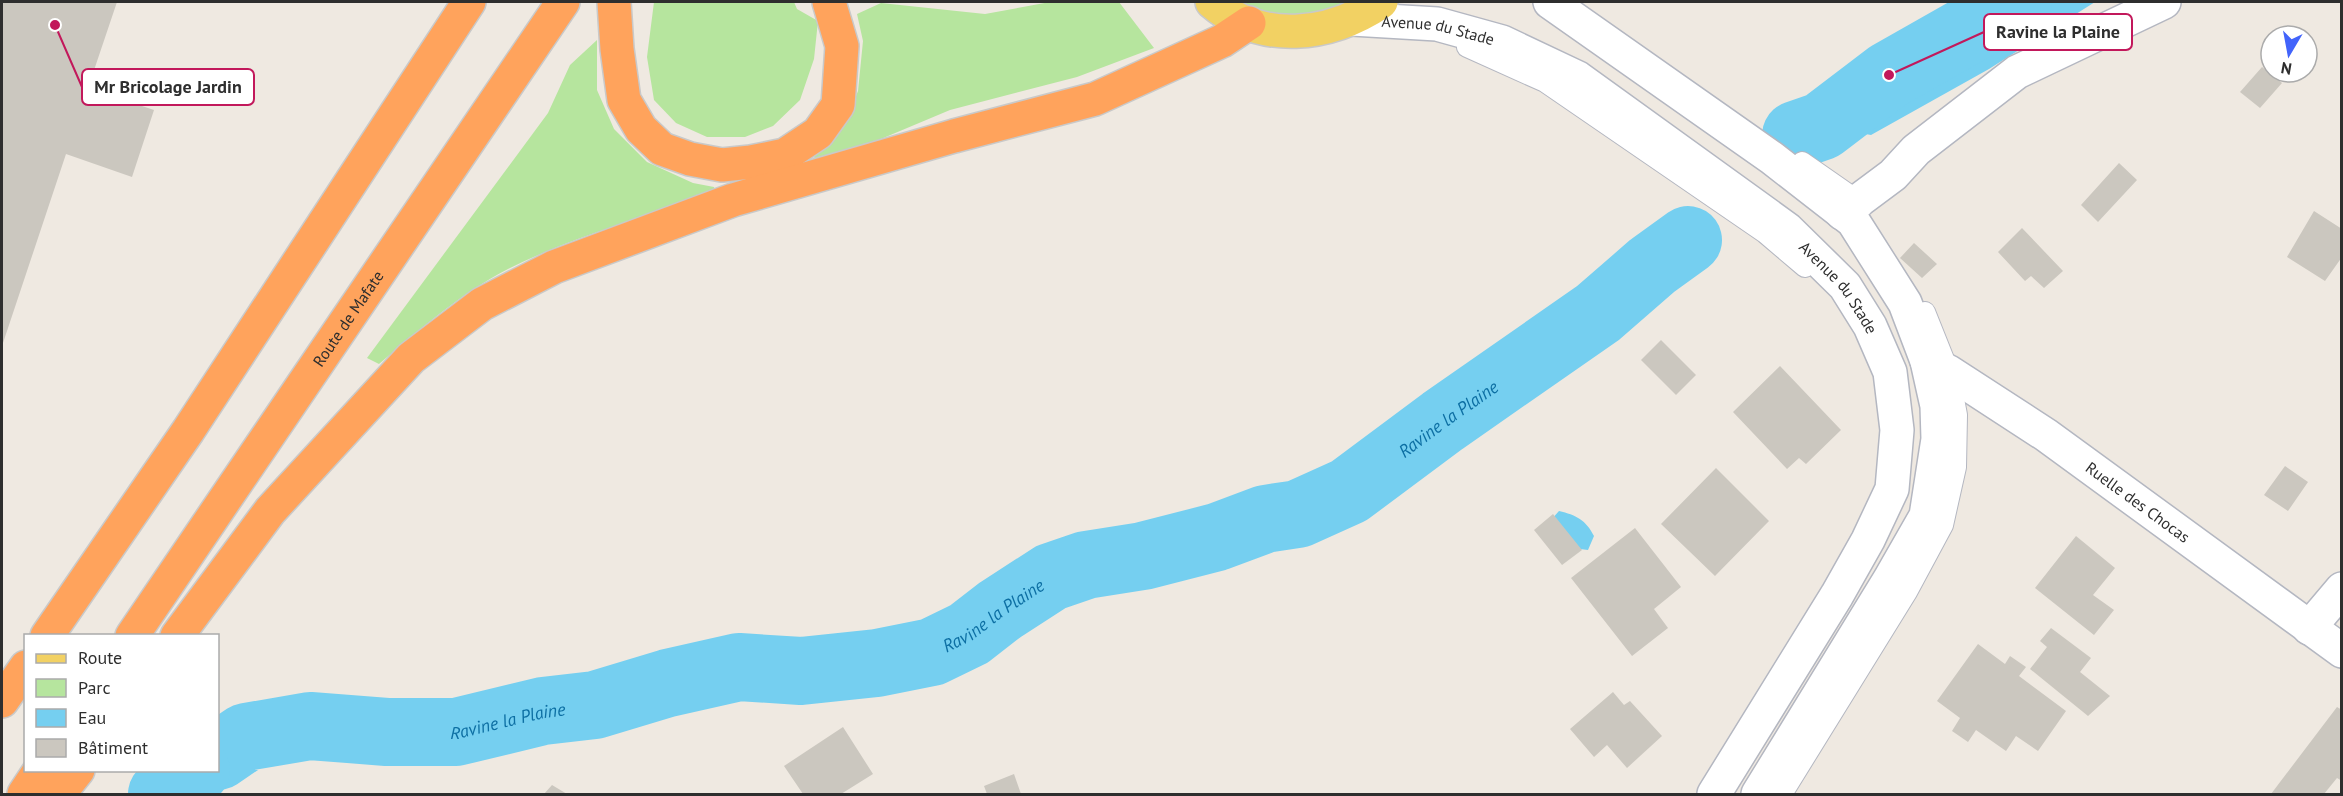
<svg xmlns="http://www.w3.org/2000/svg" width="2343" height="796" font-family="'PT Sans',sans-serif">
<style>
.green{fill:#b6e59e}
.water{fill:#75cff0}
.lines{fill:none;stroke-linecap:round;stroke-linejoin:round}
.river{stroke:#75cff0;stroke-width:68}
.building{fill:#cbc7bf}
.lane-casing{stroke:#b4b7c1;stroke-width:22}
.street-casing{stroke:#b4b7c1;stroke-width:36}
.secondary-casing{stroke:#b4b7c1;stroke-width:36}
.primary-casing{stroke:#c9c9c9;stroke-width:36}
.highway-casing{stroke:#c9c9c9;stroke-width:36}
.lane{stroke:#fff;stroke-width:20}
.street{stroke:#fff;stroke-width:33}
.secondary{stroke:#fff;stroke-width:33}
.primary{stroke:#f2d163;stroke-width:33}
.highway{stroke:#ffa35c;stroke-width:33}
.labels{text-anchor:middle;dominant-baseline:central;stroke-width:5;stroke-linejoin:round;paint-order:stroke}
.street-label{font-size:16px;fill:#2e2e2e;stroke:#fff}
.water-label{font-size:18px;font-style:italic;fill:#0d6fa3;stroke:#fff}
.leader{fill:none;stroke:#c2185b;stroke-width:2}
.callout-dot{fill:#c2185b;stroke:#fff;stroke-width:2}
.callout{fill:#fff;stroke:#c2185b;stroke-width:2}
.callout-label{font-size:18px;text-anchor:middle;font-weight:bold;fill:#2e2e2e}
</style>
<rect width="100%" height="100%" fill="#efe9e1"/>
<!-- green -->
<path class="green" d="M654,2H794L797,9L818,21L814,59L800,100L773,126L745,137H707L676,123L654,100L647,57Z
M1050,2H1119L1154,48L1077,77L950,110L819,165L814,157L843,128L858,91L863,41L857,14L881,3L985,14Z
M1242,2H1349C1316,17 1275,21 1242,2Z
M597,40V90L614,129L647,162L693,183L714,187L716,194C646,216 574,236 508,269C460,294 420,329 379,364L367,358L548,113L570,65Z"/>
<!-- water -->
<path class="water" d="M1961,2H2095L1989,69L1871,135L1822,126L1840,89L1865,67L1919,24Z
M1559,511C1576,515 1586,520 1594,536L1588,550L1580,549L1550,521Z"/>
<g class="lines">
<!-- river -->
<g class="river">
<path d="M1796,135L1822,126L1889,75L2018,2"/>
<path id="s1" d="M218,756L246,737L310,726L387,732H456L543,711L595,705L668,683L739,667L801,671L877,663L932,652L969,634L1000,610L1051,577L1086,565L1143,556L1217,537L1265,519L1298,514L1349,491L1443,421L1598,313L1652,266L1688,240"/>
<path d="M162,794L196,770"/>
</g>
</g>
<!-- building -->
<path class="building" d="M2,2H117L88,88L154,110L132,177L66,154L2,346Z
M2262,67L2282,83L2260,108L2240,92Z
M2119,163L2137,180L2098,222L2081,205Z
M2314,211L2342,229V257L2325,281L2287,257Z
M2022,228L2063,271L2044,288L2031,276L2025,281L1998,252Z
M1914,243L1937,264L1922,278L1900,258Z
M1661,340L1696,375L1676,395L1641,360Z
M1780,366L1841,430L1806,464L1799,458L1787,469L1733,412Z
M2285,466L2308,482L2288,511L2264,495Z
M1716,468L1769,521L1715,576L1661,524Z
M1553,514L1582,550L1562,565L1534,530Z
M1635,528L1681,587L1654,609L1668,628L1632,656L1571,578Z
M2076,536L2115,568L2093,595L2114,610L2094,635L2035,588Z
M2051,628L2091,658L2080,672L2110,696L2088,716L2030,669L2047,647L2040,641Z
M1978,644L2005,664L2010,656L2026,667L2019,676L2066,711L2038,751L2016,736L2006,751L1976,730L1968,742L1952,731L1960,718L1937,701Z
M1613,692L1624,705L1630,701L1662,736L1627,768L1607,745L1594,757L1570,729Z
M2337,707L2342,710V781L2337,778L2324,794H2271Z
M843,727L873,774L841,794H803L784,766Z
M1014,774L1021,794H987L984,786Z
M552,785L567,794H544Z"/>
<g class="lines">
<defs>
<path id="lane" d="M1467,47L1545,82L1765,233L1805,267
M1802,162L1858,201L1862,207
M1782,794L1907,592L1943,525L1956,467L1957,415L1949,372L1925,312"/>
<g id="street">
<path d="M1842,213L1893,175L1916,150L2017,72L2164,2"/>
<path id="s2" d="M1927,361L1949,372L2046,435L2342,651"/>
<path d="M2309,628L2342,589"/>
</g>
<g id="secondary">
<path d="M1550,2L1772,158L1853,221L1905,303L1927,361L1937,406L1938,439L1926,516L1890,579L1758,794"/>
<path id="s3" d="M1352,19L1437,24L1502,42L1578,78L1787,229L1845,286L1870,326L1890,372L1897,430L1892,489L1868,540L1837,595L1714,794"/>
</g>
<path id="primary" d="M1212,2C1262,45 1329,37 1381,2"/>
<g id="highway">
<path d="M614,2L617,49L624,100L641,129L662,149L690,159L722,165L751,162L785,155L818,133L838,105L842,46L829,2"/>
<path d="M47,636L188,431L469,2"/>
<path id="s4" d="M132,636L563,2"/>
<path d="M177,636L270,511L411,358L482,304L554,267L733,200L954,136L1095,99L1222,41L1249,23"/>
<path d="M2,701L26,667"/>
<path d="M24,794L40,770"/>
<path d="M59,794L78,770"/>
</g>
</defs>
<!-- lane casing -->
<use href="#lane" class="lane-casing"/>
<!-- street casing -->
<use href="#street" class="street-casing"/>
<!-- secondary casing -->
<use href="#secondary" class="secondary-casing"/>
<!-- primary casing -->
<use href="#primary" class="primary-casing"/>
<!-- highway casing -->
<use href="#highway" class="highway-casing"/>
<!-- lane -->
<use href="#lane" class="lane"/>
<!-- street -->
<use href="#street" class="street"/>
<!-- secondary -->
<use href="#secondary" class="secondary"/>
<!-- primary -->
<use href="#primary" class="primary"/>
<!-- highway -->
<use href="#highway" class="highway"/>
</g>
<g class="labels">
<!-- street labels -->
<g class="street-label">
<text stroke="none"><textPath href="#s3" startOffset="87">Avenue du Stade</textPath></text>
<text stroke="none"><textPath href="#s3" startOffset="573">Avenue du Stade</textPath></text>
<text stroke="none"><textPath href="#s4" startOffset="384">Route de Mafate</textPath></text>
<text stroke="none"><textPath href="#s2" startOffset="254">Ruelle des Chocas</textPath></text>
</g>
<!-- water labels -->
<g class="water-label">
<text stroke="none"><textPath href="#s1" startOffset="1306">Ravine la Plaine</textPath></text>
<text stroke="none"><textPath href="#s1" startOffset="802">Ravine la Plaine</textPath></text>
<text stroke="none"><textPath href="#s1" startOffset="298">Ravine la Plaine</textPath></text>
</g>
</g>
<!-- callouts -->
<path class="leader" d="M1889 75L1984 32M55 25L82 87"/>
<g class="callout-dot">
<circle cx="1889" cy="75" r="6"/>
<circle cx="55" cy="25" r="6"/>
</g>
<g class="callout">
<rect x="1984" y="14" width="148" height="36" rx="6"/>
<rect x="82" y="69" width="172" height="36" rx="6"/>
</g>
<g class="callout-label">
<text x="2058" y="38">Ravine la Plaine</text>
<text x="168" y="93">Mr Bricolage Jardin</text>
</g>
<!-- border -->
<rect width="2343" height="796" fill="none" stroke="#2e2e2e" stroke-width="6"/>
<!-- legend -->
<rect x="24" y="634" width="195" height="138" fill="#ffffff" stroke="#ababab" stroke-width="1.5"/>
<rect x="36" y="654" width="30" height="9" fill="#f2d163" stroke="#ababab" stroke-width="1.5"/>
<text x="78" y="664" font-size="18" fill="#2e2e2e">Route</text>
<rect x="36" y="679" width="30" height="18" fill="#b6e59e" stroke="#ababab" stroke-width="1.5"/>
<text x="78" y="694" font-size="18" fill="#2e2e2e">Parc</text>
<rect x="36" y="709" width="30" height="18" fill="#75cff0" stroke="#ababab" stroke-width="1.5"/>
<text x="78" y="724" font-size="18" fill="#2e2e2e">Eau</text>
<rect x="36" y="739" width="30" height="18" fill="#cbc7bf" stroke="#ababab" stroke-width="1.5"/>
<text x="78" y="754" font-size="18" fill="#2e2e2e">Bâtiment</text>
<!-- north arrow -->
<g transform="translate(2289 54) rotate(190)"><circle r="28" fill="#ffffff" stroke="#ababab" stroke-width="1.5"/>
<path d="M0-4.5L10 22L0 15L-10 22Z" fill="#4264fb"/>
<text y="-9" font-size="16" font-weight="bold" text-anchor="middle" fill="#2e2e2e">N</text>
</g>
</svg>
